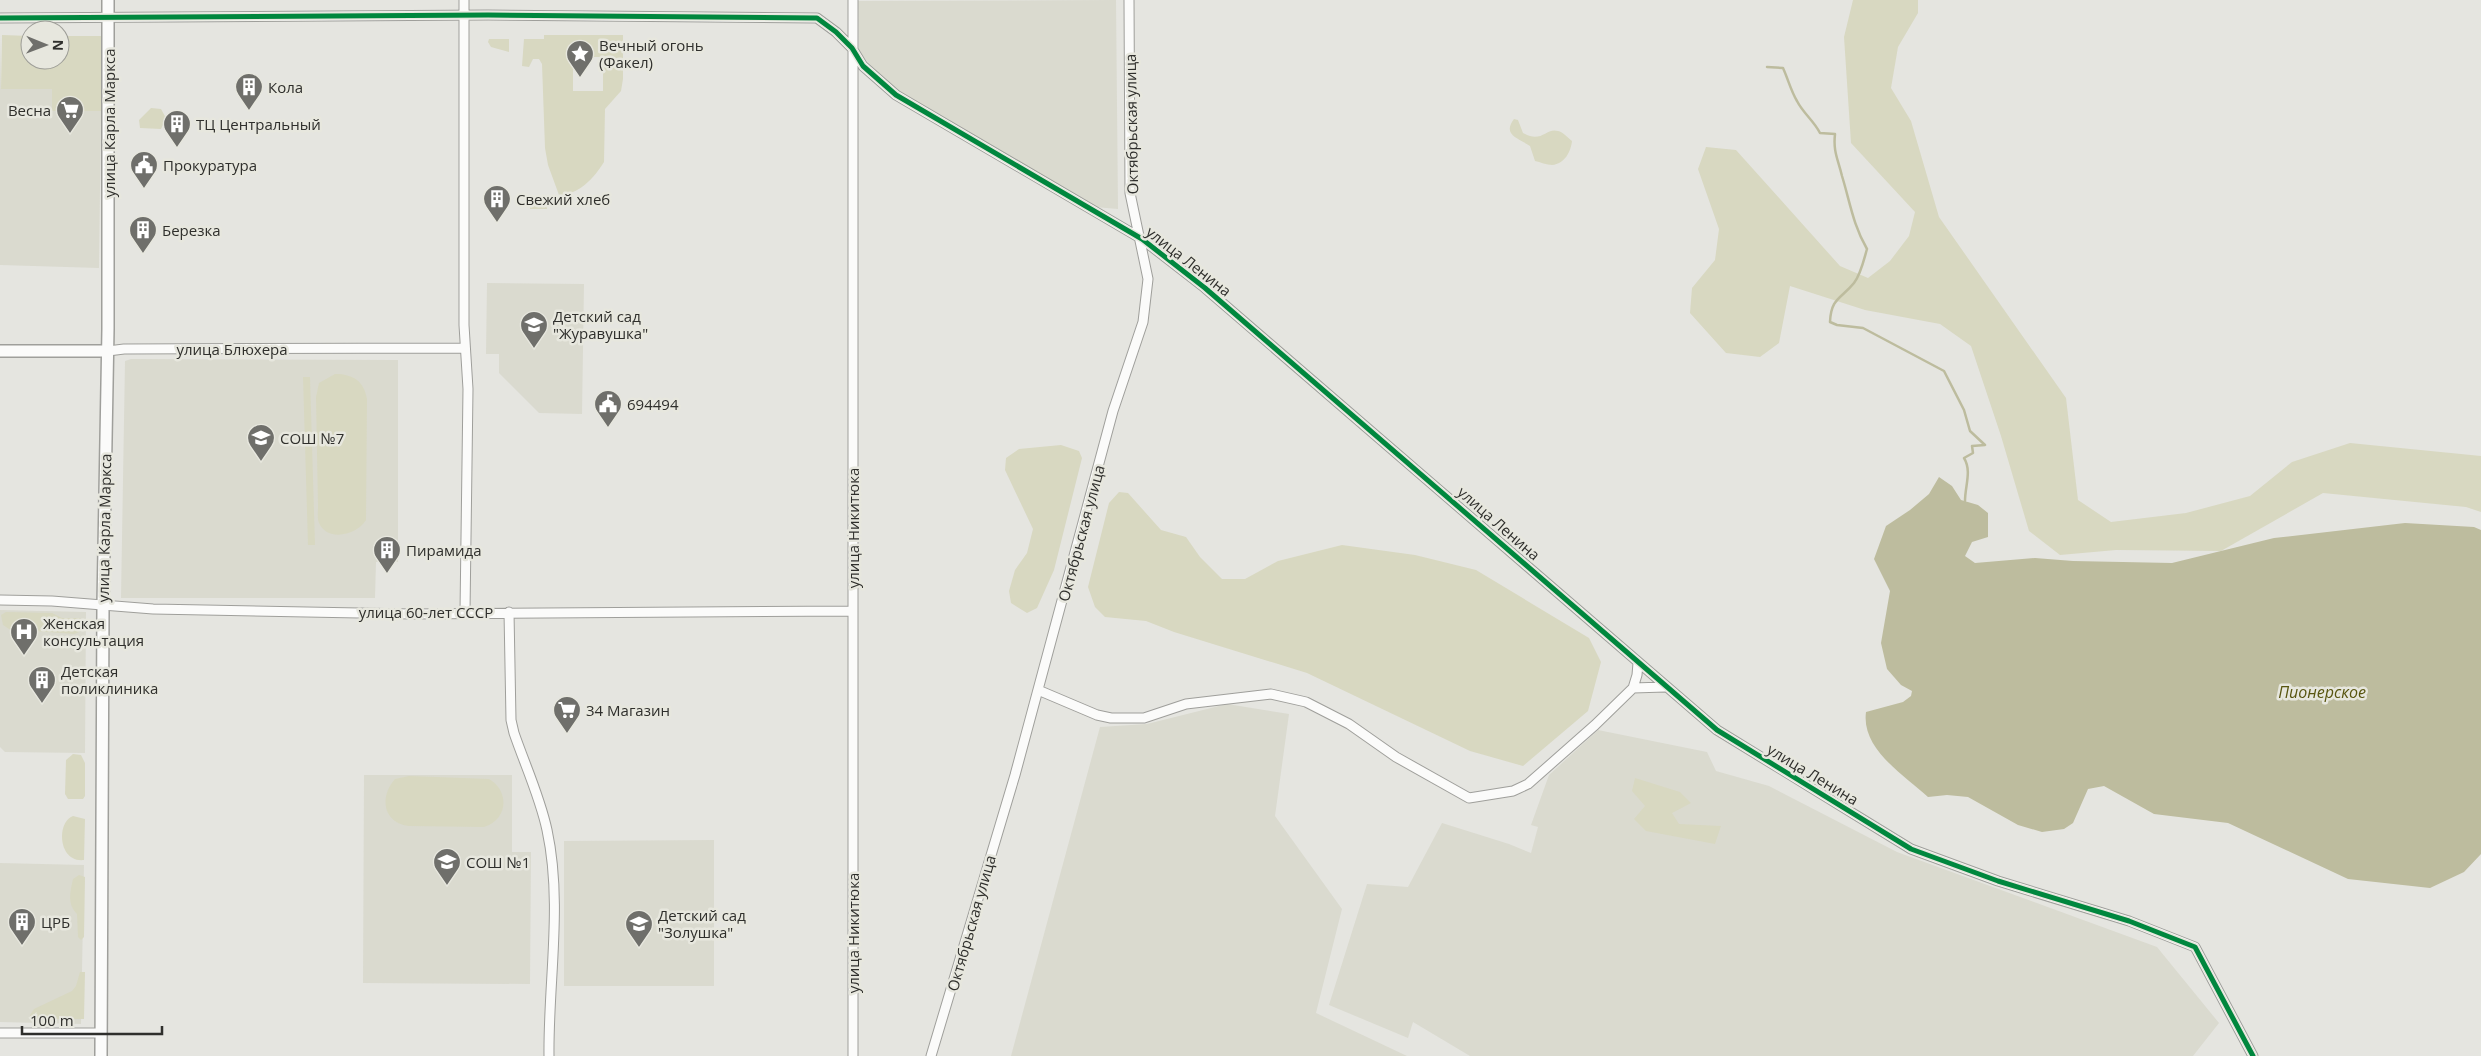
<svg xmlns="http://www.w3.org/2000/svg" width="2481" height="1056" font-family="'Open Sans',sans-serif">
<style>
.built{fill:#dadacf}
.green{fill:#d8d8c1;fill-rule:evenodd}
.water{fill:#bdbc9e}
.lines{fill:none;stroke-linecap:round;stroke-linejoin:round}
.stream{stroke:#bdbc9e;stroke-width:2.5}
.minor-casing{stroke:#9f9f9b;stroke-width:11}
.tertiary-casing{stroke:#9f9f9b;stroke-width:14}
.minor{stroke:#fbfbfa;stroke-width:9}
.tertiary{stroke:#fbfbfa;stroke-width:11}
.cycleway-casing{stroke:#e7e7de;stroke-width:8}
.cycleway{stroke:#00873e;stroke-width:5}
.labels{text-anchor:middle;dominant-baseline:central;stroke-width:5;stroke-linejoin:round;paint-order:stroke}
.poi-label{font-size:15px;fill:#2f2f2c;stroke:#e7e7de;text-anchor:start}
.street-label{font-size:15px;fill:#2f2f2c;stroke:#e7e7de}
.water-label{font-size:16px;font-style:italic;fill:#58550f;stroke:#e7e7de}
</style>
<rect width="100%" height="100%" fill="#e5e5e0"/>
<!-- built -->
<path class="built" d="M1116,0L1118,209L1083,206L886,85L859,51L858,1Z
M0,35L1,89H52V111H101L99,268L0,265Z
M487,283L584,284L582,414L539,413L499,373V354H486Z
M131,359L398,360V562H376L375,598H121L125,361Z
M0,610L86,612L85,753L5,752L0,747Z
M1227,704L1289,714L1275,816L1342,909L1316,1013L1407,1056H1011L1100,727L1147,724Z
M1598,730L1707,752L1716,771L1769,786L1897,852L2157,947L2219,1023L2193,1056H1470L1413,1022L1408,1038L1329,1005L1367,884L1408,887L1442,823L1509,844L1531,853L1538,827L1531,825L1549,775Z
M364,775H512V852H531L530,984L363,983Z
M714,840V986H564V841Z
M0,863L84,865L81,1024L0,1022Z"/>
<!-- green -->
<path class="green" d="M1853,0H1918V13L1898,47L1891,88L1911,121L1939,217L2066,398L2078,500L2111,522L2186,513L2250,496L2292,462L2350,443L2481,456V512L2466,507L2323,493L2221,551L2116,550L2060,555L2029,531L2001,436L1971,346L1940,324L1865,310L1790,286L1779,343L1760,357L1726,353L1690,313L1692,288L1715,260L1719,229L1698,169L1706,147L1736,150L1840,266L1868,278L1890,261L1909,236L1915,212L1851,143L1844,37Z
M2,35L30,36V60H60V36H101V111H52V89H1Z
M544,35H623V79L621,91L605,109L604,162C594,178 579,195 559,195L548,165L545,148L542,64L539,59H533L529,67L522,66L524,39H544ZM573,57H603V91H573Z
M489,39H509V52L491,47L488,42Z
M151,108L161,109L166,118L161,129L140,128L139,120Z
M1514,119L1518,120L1523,133C1542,144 1546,127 1558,131C1563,132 1568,138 1572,141C1571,151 1565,164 1552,165C1547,165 1540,162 1535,161L1530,146C1518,138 1502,135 1514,119Z
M530,196H547V209H530Z
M335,374C353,374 364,381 367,399L366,520C358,534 328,543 319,523C317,518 318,512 318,507L316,397L319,383Z
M303,377H310L315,545H308Z
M1061,445L1079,451L1082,458L1054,570L1037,608L1027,613L1011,603L1009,591L1015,570L1027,553L1033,529L1005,470L1006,458L1019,449Z
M1119,492L1128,493L1161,530L1186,537L1200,557L1222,579H1245L1278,561L1342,545L1415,555L1476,570L1589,638L1601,662L1588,711L1523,766L1470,751L1307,673L1174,632L1146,621L1105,617L1095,607L1088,587L1109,503Z
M6,612L52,613L62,618H80L83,622L79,632L74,634L9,629L3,625L1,615Z
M73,754L81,755L85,763V796L83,799H68L65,794L66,760Z
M409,776L489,779C510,791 508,820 484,827L409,826C383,823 379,797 395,779Z
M1635,778L1680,792L1691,803L1672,813L1679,824L1721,826L1715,844L1646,831L1634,819L1645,806L1632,791Z
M73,816L85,819L84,860C58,863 56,822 73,816Z
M79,875L85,877L84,937L81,940L78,937L77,914C67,904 70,892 73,879Z
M80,972H85L84,1019H31L30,1015L34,1009L72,991L76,986Z"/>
<!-- water -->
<path class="water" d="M1939,477L1952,486L1961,500L1978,505L1988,513V537L1972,542L1965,556L1975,563L2035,558L2073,561L2172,563L2274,538L2405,523L2474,527L2481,530V854L2464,872L2430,888L2348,879L2228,823L2154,814L2104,786L2088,789L2073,823L2064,829L2042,832L2018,825L1968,797L1947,795L1928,797C1904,775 1861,749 1866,712L1903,702L1911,696L1912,691L1901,685L1887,669L1881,643L1890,591L1874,559L1886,526L1910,510L1929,494Z"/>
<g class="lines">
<!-- stream -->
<path class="stream" d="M1767,67L1783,68C1788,79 1791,91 1797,101C1803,113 1814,121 1820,133L1835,134C1833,152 1838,159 1842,176C1850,202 1853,225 1867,249C1864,259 1861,274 1854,283C1841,299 1831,298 1830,322L1837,325L1863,328L1944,371L1964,410L1970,431L1985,445L1972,446L1973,453L1964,458C1972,471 1965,486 1965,501"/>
<defs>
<path id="minor" d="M464,0V325L468,389L465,612
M0,18L488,15L817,18L836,32L852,48L863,66L896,95L1142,239L1205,288L1717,730L1911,849L1998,881L2129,921L2195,947L2253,1056
M108,351L124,349L465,348
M0,600L52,601L153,609L412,614L853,611
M509,612L511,720L514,733C525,765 540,797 547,830C563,904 548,982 549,1056
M1633,688L1637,675L1638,663
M1038,690L1097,715L1111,718H1144L1186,704L1271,694L1306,702L1349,724L1396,757L1469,798L1513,791L1528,784L1595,725L1633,688L1665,687
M0,1033H101
M853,1056V0
M931,1056L1015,775L1113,411L1143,322L1148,279L1130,193L1129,0"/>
<path id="tertiary" d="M0,351H108
M101,1056L103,605L108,329V0"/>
</defs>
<!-- minor casing -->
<use href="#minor" class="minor-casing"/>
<!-- tertiary casing -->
<use href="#tertiary" class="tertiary-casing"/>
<!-- minor -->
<use href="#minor" class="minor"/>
<!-- tertiary -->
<use href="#tertiary" class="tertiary"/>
<defs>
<path id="cycleway" d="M0,18L488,15L817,18L836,32L852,48L863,66L896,95L1142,239L1205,288L1717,730L1911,849L1998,881L2129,921L2195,947L2253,1056"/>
</defs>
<!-- cycleway casing -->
<use href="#cycleway" class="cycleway-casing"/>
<!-- cycleway -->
<use href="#cycleway" class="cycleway"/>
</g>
<!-- icons -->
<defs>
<symbol id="sight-pin" viewBox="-11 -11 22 30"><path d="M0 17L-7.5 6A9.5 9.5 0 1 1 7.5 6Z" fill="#6f6f6b" stroke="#e7e7de"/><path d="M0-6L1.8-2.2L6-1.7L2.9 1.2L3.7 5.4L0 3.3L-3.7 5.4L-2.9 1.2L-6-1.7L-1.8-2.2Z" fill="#fff"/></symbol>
<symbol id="building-pin" viewBox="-11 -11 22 30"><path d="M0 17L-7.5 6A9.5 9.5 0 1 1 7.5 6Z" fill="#6f6f6b" stroke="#e7e7de"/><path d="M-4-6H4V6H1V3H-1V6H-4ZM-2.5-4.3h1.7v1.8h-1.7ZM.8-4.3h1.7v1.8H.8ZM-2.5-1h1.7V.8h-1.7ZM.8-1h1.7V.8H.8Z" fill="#fff"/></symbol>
<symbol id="supermarket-pin" viewBox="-11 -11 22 30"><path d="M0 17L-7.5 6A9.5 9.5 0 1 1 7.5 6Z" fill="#6f6f6b" stroke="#e7e7de"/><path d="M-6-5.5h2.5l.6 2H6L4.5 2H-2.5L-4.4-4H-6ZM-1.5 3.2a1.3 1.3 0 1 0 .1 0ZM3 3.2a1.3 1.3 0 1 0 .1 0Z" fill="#fff"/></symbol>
<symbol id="civic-pin" viewBox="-11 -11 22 30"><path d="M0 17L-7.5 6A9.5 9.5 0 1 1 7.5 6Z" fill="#6f6f6b" stroke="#e7e7de"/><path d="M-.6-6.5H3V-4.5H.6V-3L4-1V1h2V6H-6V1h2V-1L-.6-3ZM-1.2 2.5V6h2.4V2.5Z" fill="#fff"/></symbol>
<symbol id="school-pin" viewBox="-11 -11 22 30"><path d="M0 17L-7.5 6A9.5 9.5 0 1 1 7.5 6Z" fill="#6f6f6b" stroke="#e7e7de"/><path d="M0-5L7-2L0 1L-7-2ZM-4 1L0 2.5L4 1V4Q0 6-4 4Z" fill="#fff"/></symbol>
<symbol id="hospital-pin" viewBox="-11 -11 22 30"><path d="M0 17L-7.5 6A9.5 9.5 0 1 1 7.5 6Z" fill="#6f6f6b" stroke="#e7e7de"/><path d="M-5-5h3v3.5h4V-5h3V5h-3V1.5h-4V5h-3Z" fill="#fff"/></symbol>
</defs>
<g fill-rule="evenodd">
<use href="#sight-pin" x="564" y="38" width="32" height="43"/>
<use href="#building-pin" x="233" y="71" width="32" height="43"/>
<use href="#supermarket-pin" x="54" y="94" width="32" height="43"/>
<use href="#building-pin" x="161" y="108" width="32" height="43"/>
<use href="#civic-pin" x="128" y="149" width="32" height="43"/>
<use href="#building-pin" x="481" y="183" width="32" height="43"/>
<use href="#building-pin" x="127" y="214" width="32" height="43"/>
<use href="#school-pin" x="518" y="309" width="32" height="43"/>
<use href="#civic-pin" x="592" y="388" width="32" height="43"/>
<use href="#school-pin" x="245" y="422" width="32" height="43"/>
<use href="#building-pin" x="371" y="534" width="32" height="43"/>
<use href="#hospital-pin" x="8" y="616" width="32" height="43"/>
<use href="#building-pin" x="26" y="664" width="32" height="43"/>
<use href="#supermarket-pin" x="551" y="694" width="32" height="43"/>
<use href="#school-pin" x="431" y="846" width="32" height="43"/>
<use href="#building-pin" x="6" y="906" width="32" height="43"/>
<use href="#school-pin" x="623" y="908" width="32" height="43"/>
</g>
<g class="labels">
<!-- poi labels -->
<g class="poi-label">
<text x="599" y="45">Вечный огонь<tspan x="599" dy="17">(Факел)</tspan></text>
<text x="268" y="87">Кола</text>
<text x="51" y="110" text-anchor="end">Весна</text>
<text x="196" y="124">ТЦ Центральный</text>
<text x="163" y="165">Прокуратура</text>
<text x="516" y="199">Свежий хлеб</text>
<text x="162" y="230">Березка</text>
<text x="553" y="316">Детский сад<tspan x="553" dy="17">"Журавушка"</tspan></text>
<text x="627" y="404">694494</text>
<text x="280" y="438">СОШ №7</text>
<text x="406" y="550">Пирамида</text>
<text x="43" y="623">Женская<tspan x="43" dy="17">консультация</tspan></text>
<text x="61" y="671">Детская<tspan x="61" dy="17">поликлиника</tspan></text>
<text x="586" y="710">34 Магазин</text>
<text x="466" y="862">СОШ №1</text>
<text x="658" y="915">Детский сад<tspan x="658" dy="17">"Золушка"</tspan></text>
<text x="41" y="922">ЦРБ</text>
</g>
<!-- street labels -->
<g class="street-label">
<text transform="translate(109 123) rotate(-90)">улица Карла Маркса</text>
<text transform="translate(1131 124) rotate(-91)">Октябрьская улица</text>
<text transform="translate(1189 261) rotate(38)">улица Ленина</text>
<text x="232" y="349">улица Блюхера</text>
<text transform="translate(1499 523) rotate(41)">улица Ленина</text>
<text transform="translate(104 528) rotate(-89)">улица Карла Маркса</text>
<text transform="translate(853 528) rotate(-90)">улица Никитюка</text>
<text transform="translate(1081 533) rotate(-75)">Октябрьская улица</text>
<text x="426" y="612">улица 60-лет СССР</text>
<text transform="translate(1813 774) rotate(31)">улица Ленина</text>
<text transform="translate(971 923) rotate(-74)">Октябрьская улица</text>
<text transform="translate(853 933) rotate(-90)">улица Никитюка</text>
</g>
<!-- water labels -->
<g class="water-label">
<text x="2322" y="692">Пионерское</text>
</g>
</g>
<!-- north arrow -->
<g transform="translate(45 45) rotate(91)"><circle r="24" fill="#e7e7de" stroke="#9d9d97"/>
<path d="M0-4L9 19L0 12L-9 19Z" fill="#6f6f6b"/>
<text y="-8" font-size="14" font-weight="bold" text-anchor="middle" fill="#2f2f2c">N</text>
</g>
<!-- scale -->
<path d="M22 1026v8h140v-8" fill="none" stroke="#2f2f2c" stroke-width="2.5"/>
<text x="30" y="1026" font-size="15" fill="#2f2f2c" stroke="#e7e7de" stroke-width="4" paint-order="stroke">100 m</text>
</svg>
